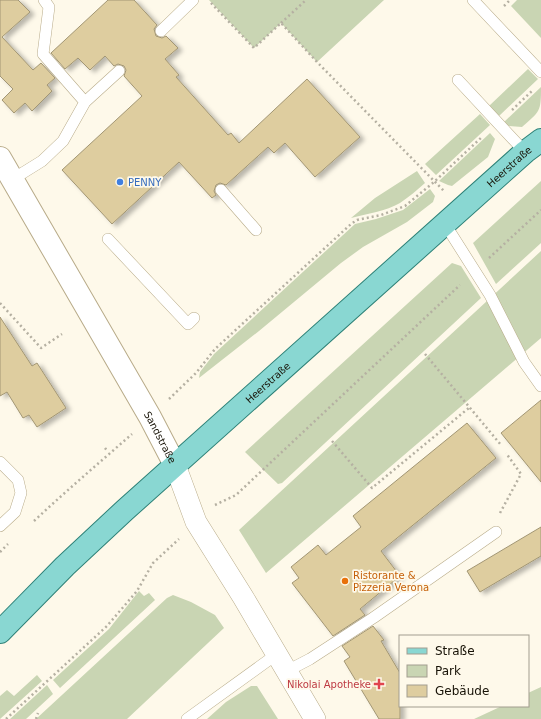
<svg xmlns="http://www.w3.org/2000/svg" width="541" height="719" font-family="'DejaVu Sans',sans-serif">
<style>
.green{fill:#c9d5b3}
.building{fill:#decd9f;stroke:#a29674;filter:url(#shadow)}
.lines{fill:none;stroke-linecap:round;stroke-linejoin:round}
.service-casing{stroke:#b8ab89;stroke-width:12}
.minor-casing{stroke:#b8ab89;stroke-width:22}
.tertiary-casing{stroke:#b8ab89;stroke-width:24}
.primary-casing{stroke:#2e8177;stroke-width:24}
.path{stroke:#b5b0a2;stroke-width:2.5;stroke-dasharray:2 3;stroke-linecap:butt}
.service{stroke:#fff;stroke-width:11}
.minor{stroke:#fff;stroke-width:21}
.tertiary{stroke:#fff;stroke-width:22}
.primary{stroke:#89d7d2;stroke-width:22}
.shop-dot{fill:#3f7fe0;stroke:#fef9ea;stroke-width:1.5}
.food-dot{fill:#e8710a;stroke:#fef9ea;stroke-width:1.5}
.health-dot{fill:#e0444e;stroke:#fef9ea;stroke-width:1.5}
.labels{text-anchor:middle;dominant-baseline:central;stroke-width:3.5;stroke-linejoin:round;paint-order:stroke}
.street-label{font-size:10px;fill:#171206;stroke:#fef9ea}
.shop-label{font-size:10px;fill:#366cbe;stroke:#fef9ea;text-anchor:start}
.food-label{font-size:10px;fill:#c56008;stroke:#fef9ea;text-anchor:start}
.health-label{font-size:10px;fill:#be3a42;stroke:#fef9ea;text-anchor:end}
</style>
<defs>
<filter id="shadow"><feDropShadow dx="4.5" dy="2.5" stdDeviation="2" flood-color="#0004"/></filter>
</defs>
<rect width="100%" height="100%" fill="#fef9ea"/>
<!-- green -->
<path class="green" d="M209,0H384L317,62L281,23L254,48Z
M517,0H541V38L511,6Z
M528,69L538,79L499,116L489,106Z
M541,87C541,112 540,111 522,127L509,126L504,122Z
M480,114L490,125L436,175L425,164Z
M490,133L495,139L488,157L452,186L448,185L439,181Z
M417,171L425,183C417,190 409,197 400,203C386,211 367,214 351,218L375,198Z
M541,181V243L496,284L473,243Z
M430,189L435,196L433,202L407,222L363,247L341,263L259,331L199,378L200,372L214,354L355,224L376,219L403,210Z
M541,251V338L266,573L239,530Z
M452,263L461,266L481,298L282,483L278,484L245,452Z
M139,591L144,596L149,593L155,600L60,688L53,680L109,629Z
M173,595L191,602L215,615L224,628L127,719H36L167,598Z
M37,675L42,681L0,719V696L7,690L14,696Z
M47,685L53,694L26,719H10Z
M251,686H257L278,719H207L226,702Z
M541,687V719H474L502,706H528V693Z"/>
<!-- building -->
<path class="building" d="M0,0H18L30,12L2,37L33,70L41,63L55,78L47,85L52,91L32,111L25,103L14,113L2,100L13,89L0,76Z
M108,0H134L157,25L154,29L156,36L162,38L166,36L178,48L165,59L179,75L176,77L228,135L231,133L239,143L307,79L360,137L315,177L285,143L274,153L268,147L226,185L220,183L216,185L214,191L216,195L212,198L179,162L112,224L62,170L142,96L124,76L126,70L124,66L118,64L114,66L105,56L90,70L78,58L65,69L51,53Z
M0,317L32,366L37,363L66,408L37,427L29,415L23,418L7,392L0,396Z
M541,400V482L501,433Z
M467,423L496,458L381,551L400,576L360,609L365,615L333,636L292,583L299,578L291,567L318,545L326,555L361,527L353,516Z
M541,527V556L480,592L467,571Z
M373,626L384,640L381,641L400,673V719H379L344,661L350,657L342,646Z"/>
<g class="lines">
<defs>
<path id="service" d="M44,0L49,7L43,54L85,102
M473,0L541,72
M161,31L193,0
M458,80L525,152
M13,179L42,161L63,141L85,102L119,71
M221,190L256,230
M445,224L490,295L524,362L541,386
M108,239L188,324L194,318
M0,462L18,480L21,493L15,512L0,526
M287,671L310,659L373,618L496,532
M187,719L277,654"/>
<path id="minor" d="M175,465L196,522L243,597L315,719"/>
<g id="tertiary">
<path id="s1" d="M0,158L150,417L175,465"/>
</g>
<g id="primary">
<path id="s2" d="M0,632L65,566L125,510L525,152L541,140"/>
</g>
</defs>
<!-- service casing -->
<use href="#service" class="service-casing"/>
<!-- minor casing -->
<use href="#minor" class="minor-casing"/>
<!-- tertiary casing -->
<use href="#tertiary" class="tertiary-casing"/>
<!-- primary casing -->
<use href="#primary" class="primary-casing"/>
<!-- path -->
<path class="path" d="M211,3L254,48L281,23L317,62L444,191
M504,6L510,0
M281,23L306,0
M512,110L533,90
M489,258L541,210
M0,303L41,348L62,334
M425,354L501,445
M169,399L196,373L215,349L351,224L357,220L381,215L405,206L434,182L483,136
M332,441L372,488L470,407
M105,448L108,452
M215,505L236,495L460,285
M500,513L521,474L506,453
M34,521C66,491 99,463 132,434
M0,552L8,544
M6,719L107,626L137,591L153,563L179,539
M36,719L38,713"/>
<!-- service -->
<use href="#service" class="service"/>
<!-- minor -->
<use href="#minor" class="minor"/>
<!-- tertiary -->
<use href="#tertiary" class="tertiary"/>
<!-- primary -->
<use href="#primary" class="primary"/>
</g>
<!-- markers -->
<circle class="shop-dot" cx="120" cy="182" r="4"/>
<circle class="food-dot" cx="345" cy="581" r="4"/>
<path class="health-dot" d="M377 678h4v4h4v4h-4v4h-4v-4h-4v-4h4z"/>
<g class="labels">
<!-- street labels -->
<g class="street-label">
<text stroke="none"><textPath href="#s2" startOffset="690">Heerstraße</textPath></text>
<text stroke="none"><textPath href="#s2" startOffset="366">Heerstraße</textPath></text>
<text stroke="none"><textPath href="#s1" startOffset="322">Sandstraße</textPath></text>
</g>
<!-- shop labels -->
<g class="shop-label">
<text x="128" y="182">PENNY</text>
</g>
<!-- food labels -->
<g class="food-label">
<text x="353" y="575">Ristorante &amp;<tspan x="353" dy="12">Pizzeria Verona</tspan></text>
</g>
<!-- health labels -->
<g class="health-label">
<text x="371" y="684">Nikolai Apotheke</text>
</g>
</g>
<!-- legend -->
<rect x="399" y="635" width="130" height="72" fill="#fef9ea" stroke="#a29d8f"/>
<rect x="407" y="648" width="20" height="6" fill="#89d7d2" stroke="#a29d8f"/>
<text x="435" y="655" font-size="12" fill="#171206">Straße</text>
<rect x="407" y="665" width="20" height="12" fill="#c9d5b3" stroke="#a29d8f"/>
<text x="435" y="675" font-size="12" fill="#171206">Park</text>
<rect x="407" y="685" width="20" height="12" fill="#decd9f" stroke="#a29d8f"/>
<text x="435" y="695" font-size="12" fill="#171206">Gebäude</text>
</svg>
